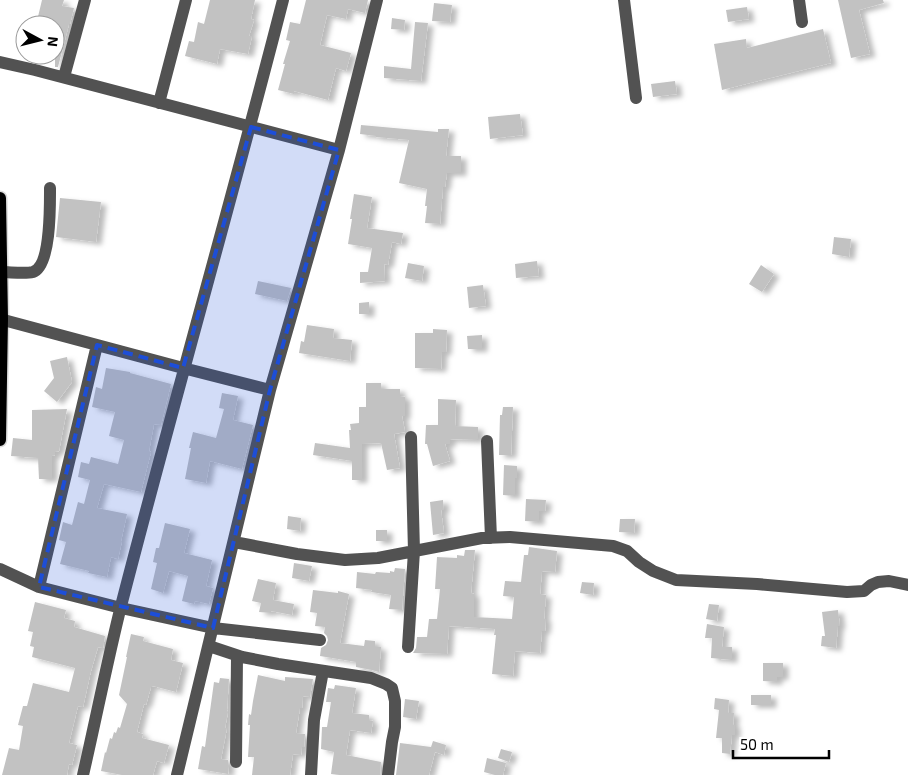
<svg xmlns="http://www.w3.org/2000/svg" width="908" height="775" font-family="'Exo 2',sans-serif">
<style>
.building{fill:#c2c2c2;filter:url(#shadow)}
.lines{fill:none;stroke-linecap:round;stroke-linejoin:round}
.major-casing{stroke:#dbdbdb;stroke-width:15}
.minor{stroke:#525252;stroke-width:12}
.major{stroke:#000;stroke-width:12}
.marked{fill:#1d4ed8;fill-opacity:0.2;stroke:#1d4ed8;stroke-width:4;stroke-dasharray:10 6;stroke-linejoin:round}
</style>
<defs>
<filter id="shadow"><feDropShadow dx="5.5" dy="3" stdDeviation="2.5" flood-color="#0004"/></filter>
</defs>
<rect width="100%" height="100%" fill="#fff"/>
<!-- building -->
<path class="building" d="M42,0H64L62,6L74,8L70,24H69L58,67H55V25H36Z
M210,0H255L251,19L254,20L249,36H252L248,54L220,49L217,64L185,56L189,41L194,42L198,22L204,24Z
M306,0H368L365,13L348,9L346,19L327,15L320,45L351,53L346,71L336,68L328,100L294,91V94L278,90L285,64H283L290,41L286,40L290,22L300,24Z
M838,0H883L884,3L859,10L870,54L851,58Z
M434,3L452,5L450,22L432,21Z
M747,7L749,19L728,22L726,10Z
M392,18L405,20L404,30L391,29Z
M415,22L428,23L421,81L384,78V66L411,69Z
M823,29L831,63L722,90L714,44L746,39L747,48Z
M675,81L677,94L653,97L651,84Z
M520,114L523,135L490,139L488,117Z
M361,125L438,132V129H449L446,156H461V173H447L445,187H443L440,224L425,223L427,206H425L427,189L399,183L409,140L376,137V136L360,134Z
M354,194L372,197L367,228L403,233L401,244L392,242L388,265L384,264L385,281L360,283V272H368L372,248L348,244L352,219H350Z
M60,198L101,202L96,242L56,237Z
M834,237L851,239L849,257L832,254Z
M537,261L539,276L516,278L515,264Z
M408,263L424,266L422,281L405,278Z
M761,265L774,274L762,292L749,284Z
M258,281L291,288L287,301L255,294Z
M483,285L486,306L469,308L467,287Z
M369,302V314H359V303Z
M307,325L334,329L333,338L352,340L350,361L299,353L301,341L304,342Z
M433,329L447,330L446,352H442L441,369L415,368V333H433Z
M482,335V349H468L467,336Z
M67,357L72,382L57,402L44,391L54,378L50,361Z
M106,368L130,372V373L171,384L161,425L154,424L149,451L151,452L141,492L104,484L97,508L127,514L121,541H122L118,559L111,557L107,577L88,573L89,571L60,564L66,542L59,540L63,522L72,525L78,502L84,504L90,480L78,477L81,462L89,464L91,457L118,464L124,440L109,436L115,412L92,407L96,387L102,389Z
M366,383H381V389H400V396L405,397V416H402L405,432L394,434L400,468L387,470L381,443L362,444V480H352V461L313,455L315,443L350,448L349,430H351L350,424L359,423V407H366Z
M222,393L238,396L233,420L253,425L242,469L210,461L206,483L185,479L191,448H189L193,432L216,438L224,409L219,408Z
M438,399L456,400L455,426L478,427V440L450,439V444H445L450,461L433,466L427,444H425L426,425H438Z
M503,407H513L511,455H499L500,415H502Z
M67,409L59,451L55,452V455L52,456V479H39L38,458L11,456L13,438L32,440V410Z
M504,465L517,466V478H515V496L503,495Z
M526,499L546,500L545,511H539V522L525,521Z
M443,500L444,510H441L444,533L433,535L430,502Z
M288,516L301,518L300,531L287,529Z
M620,519H635L634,533L619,532Z
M165,523L190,529L184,553L212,560L206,586L213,588L209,604L195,601L194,604L182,601L188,576L169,571L163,593L151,589L157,563L153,562L156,548H159Z
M376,530H387V541H376Z
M529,547L557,551L555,572L542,571L540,594L546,595L544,619H546L545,631H542L540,653L515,651L513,676L492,674L496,635H494L495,629L449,626L447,654L413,653L416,648L417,637H427L429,619H437L440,589H435L437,557L457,558V555L464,556L465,550H475L471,593L474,594V617L512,619L514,597L503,596L505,581L521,582L524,555H528Z
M294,563L312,566L309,581L292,578Z
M395,568L405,569L402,610L389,609L391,595L371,592L372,590L356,588L357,572L375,574L376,572L390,573V571L394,572Z
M258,579L276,583L273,600L294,604L292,615L271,611V613L259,612L261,603L252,601Z
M582,582L594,583L593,595L580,593Z
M313,590L338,593V591L349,594L340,643L364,646L365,640L375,641V647H381L379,672L372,670L356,667V662L320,656L321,648L326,645L328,640L327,636L324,633L325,627L315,626L317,613L310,612Z
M35,602L66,610L64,618L75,621L74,627L105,636L103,648L98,647L91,671L83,707L78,706L69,743L77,745L72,765L69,764L67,775H2L9,748L19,750L23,726L18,725L23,706H27L33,683L69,692L75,668L32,657L34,647L30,646L33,632L28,631Z
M709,604L719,605L717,621L706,619Z
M838,610L840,626H838L836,648L821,646L822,636H825L822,612Z
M707,624L724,627L722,647H732V660L711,658L712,638H705Z
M131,634L144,637L143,641L173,649L171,660L183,663L176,692L153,686L152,687H151L146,705L144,704L137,732L143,734L142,738L169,745L164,763L157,761L153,775H122L101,771L105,752L106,753L110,738L112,739L114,732L116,733L118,727L120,728L127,704L119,695L127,657H126Z
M763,663H783V677H777V682L763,681Z
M258,675L285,681V677L313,679L310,697L303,696L302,708H300L296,733L305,734L304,747H302L301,755L293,754L290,775H252L254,757H248L250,725H248L249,714L251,715L253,701Z
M220,678L229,679L227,710L228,712L225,728H227L221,759L228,760L229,766L228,774L198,769L202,746L205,747L214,682L219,683Z
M335,685L356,688L352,713L369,715V720L373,721L371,733L350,730L346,755L381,762L380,775H340L331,774L334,752L321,749L322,727H327L331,702H326L328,688L334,689Z
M751,695H771V705H751Z
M715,698L729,700L728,713H734L733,725H735V735H732L730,754L722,753V738H716L719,710L714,709Z
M405,699L419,701L416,719L403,717Z
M433,741L446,745L444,755L435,752L429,775H396L400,743L431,747Z
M501,749L512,752L509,762L498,758Z
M487,758L506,763L503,775H495L484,772Z"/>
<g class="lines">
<defs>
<path id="major" d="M0,198L2,319L0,440"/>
</defs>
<!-- major casing -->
<use href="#major" class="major-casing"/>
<!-- minor -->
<path class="minor" d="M624,0L636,98
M799,0L802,22
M0,62L35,70L339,150
M64,77L85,0
M159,103L186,0
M2,272C10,272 25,274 33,272C51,266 50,204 50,188
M0,319L183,368L270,390
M487,441L491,538
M234,542L297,554L345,560L378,558L482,538L510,537L613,546L627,551L639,562L653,571L676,580L757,584L847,592L864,591L871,585L878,582L889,581L908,585
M0,569L39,587L121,608L213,628L320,640
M39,587L97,345
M209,646L242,657L278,664L371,678L386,684L392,688L395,701V727L392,742L388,775
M408,647L414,551L411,437
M236,762L237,656
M83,775C96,719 107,662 121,606C173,404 231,203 283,0
M177,775L270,390L339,150L377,0
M311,775L314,720L323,671"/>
<!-- major -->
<use href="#major" class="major"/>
</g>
<!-- marked area -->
<path class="marked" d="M251,127L339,150L270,390L213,628L39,587L97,345L183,368Z"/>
<!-- north arrow -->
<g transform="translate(40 40) rotate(97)"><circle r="24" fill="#ffffff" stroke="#999999"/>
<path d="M0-4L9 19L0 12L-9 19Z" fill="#000000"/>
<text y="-8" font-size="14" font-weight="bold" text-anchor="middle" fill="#000000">N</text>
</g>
<!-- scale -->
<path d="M733 750v8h96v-8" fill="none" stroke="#000000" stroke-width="2.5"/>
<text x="740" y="750" font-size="15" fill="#000000" stroke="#ffffff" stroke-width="4" paint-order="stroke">50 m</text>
</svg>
